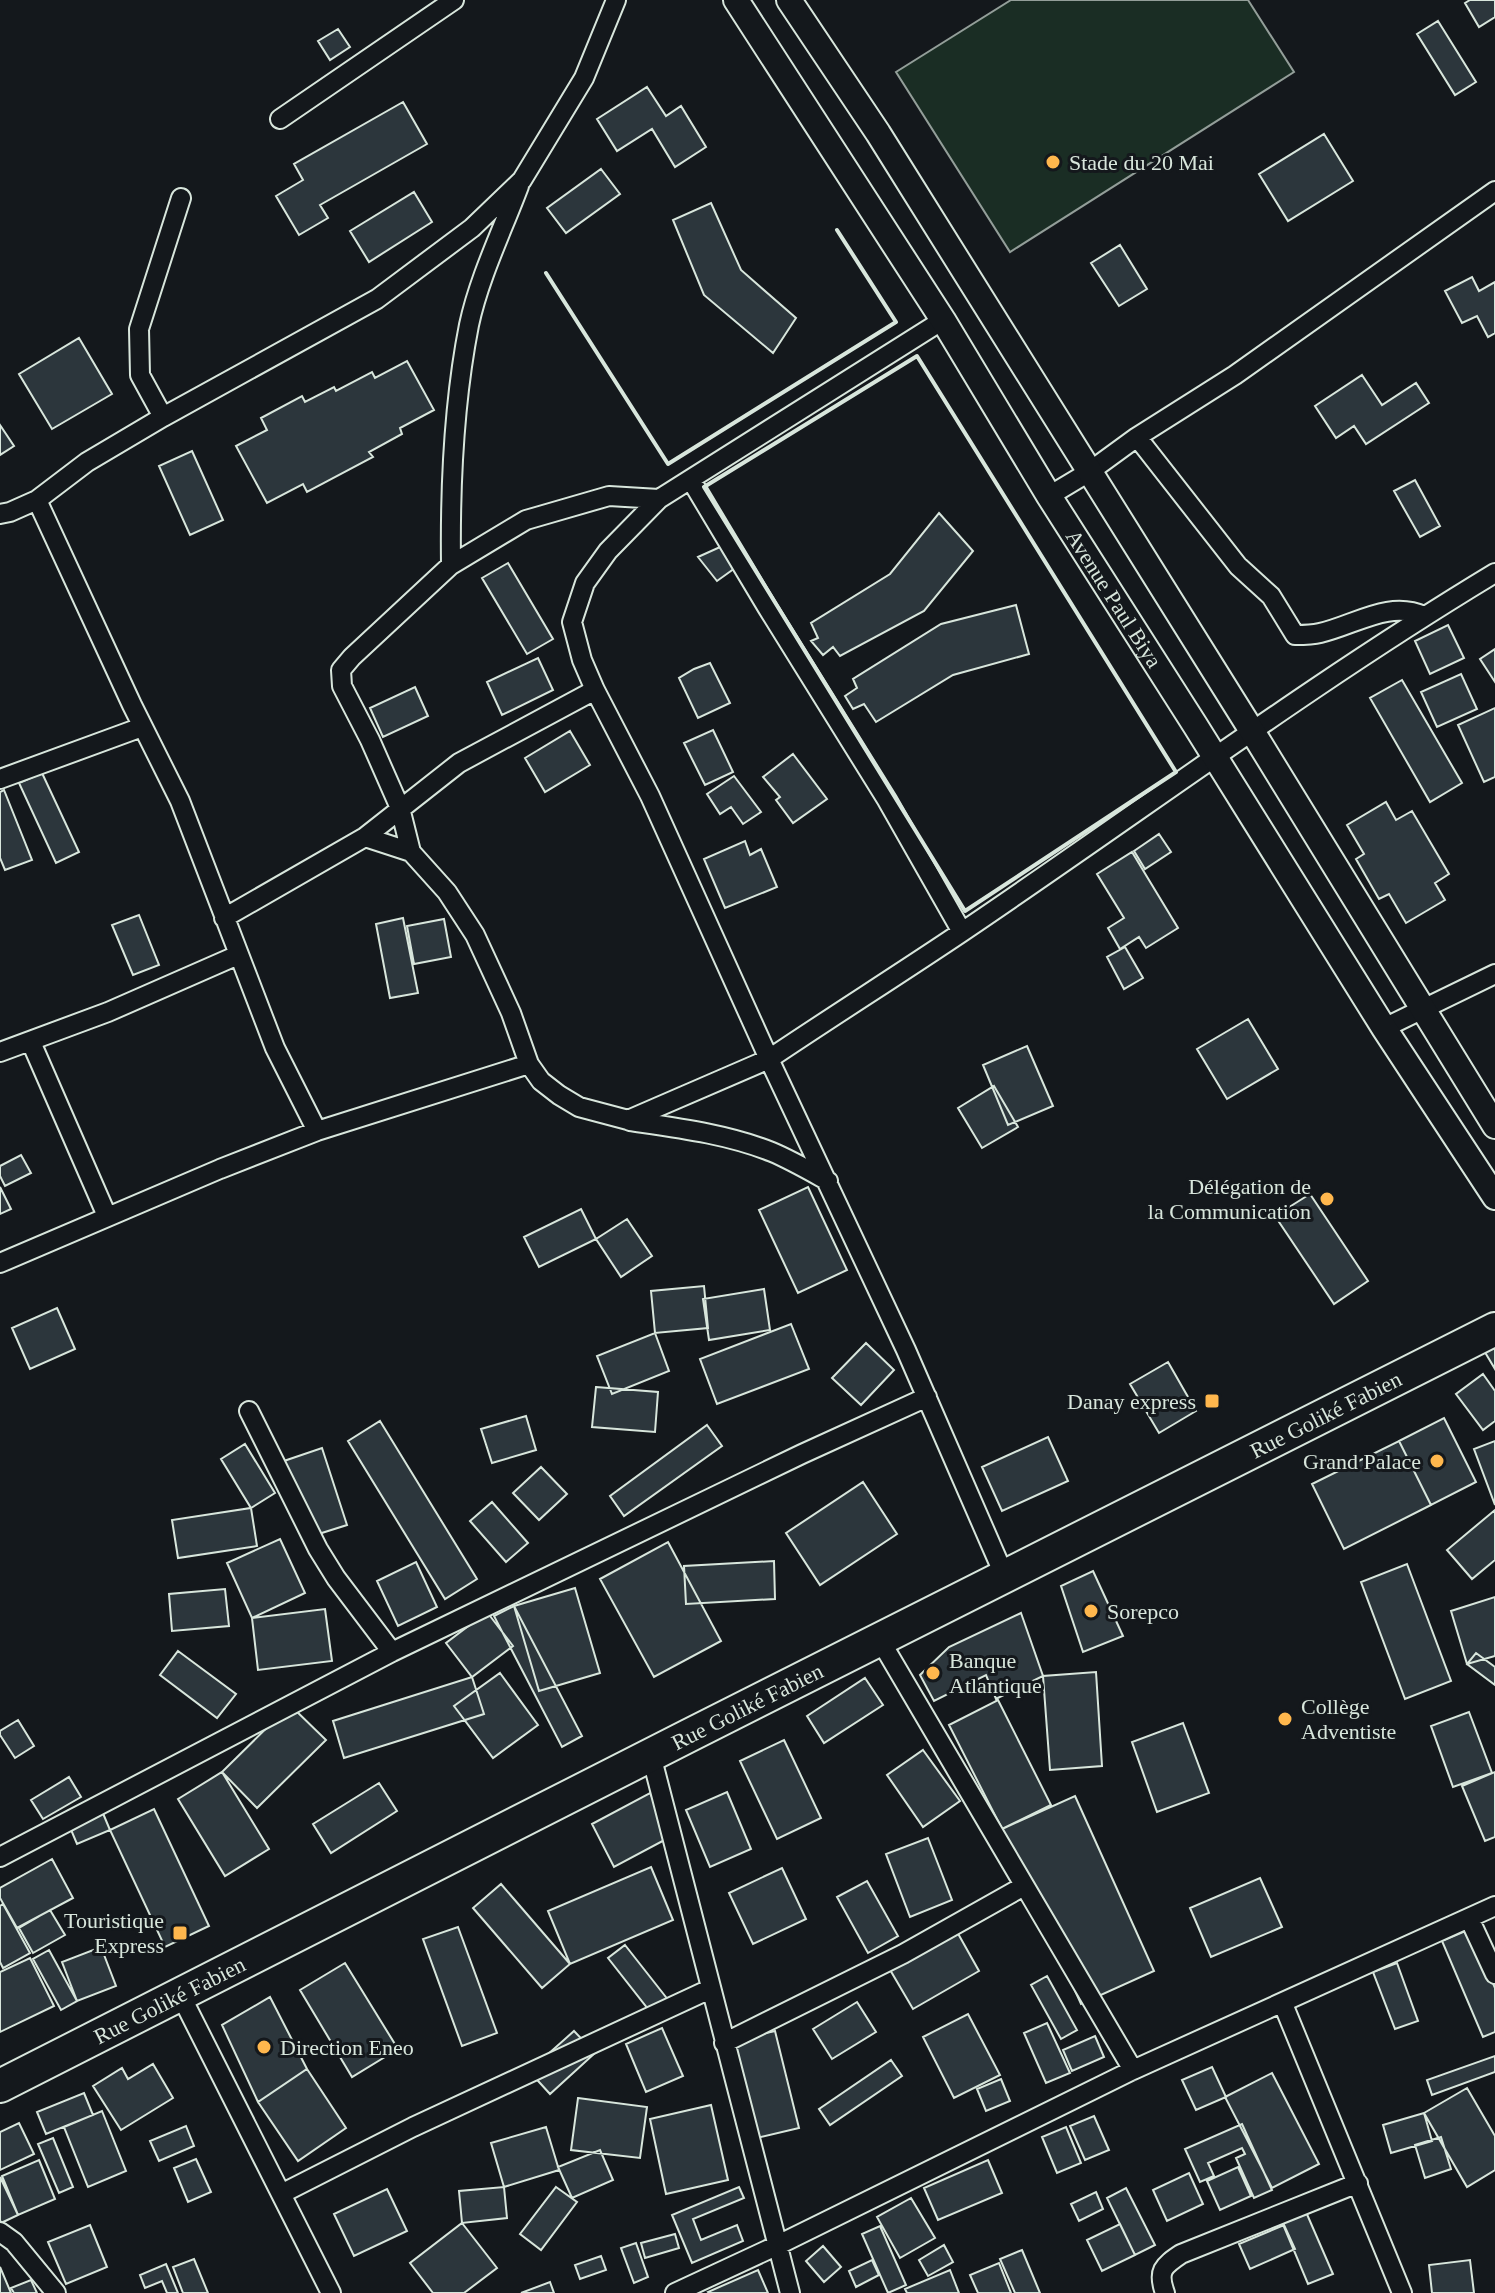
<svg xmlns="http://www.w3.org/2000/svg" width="1495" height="2293" font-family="'Times New Roman',serif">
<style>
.pitch{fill:#1a2d24;stroke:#939e99;stroke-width:2}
.building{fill:#2c363c;stroke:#d8e6dc;stroke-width:2}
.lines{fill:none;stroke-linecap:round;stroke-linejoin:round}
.minor-casing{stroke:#d8e6dc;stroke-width:22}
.tertiary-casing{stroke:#d8e6dc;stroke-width:28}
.trunk-casing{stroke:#d8e6dc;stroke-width:36}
.minor{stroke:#14181c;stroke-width:18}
.tertiary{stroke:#14181c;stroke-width:24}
.trunk{stroke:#14181c;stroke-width:32}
.wall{stroke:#d8e6dc;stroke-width:4}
.poi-dot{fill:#ffb74d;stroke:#14181c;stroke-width:3}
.labels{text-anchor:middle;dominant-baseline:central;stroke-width:6;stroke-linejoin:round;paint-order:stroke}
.poi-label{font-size:22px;fill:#d8e6dc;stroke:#14181c;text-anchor:start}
.street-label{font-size:22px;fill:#d8e6dc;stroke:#14181c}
</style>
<rect width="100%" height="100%" fill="#14181c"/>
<!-- pitch -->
<path class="pitch" d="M1011,0H1248L1294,72L1010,252L896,72Z"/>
<!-- building -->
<path class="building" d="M1470,0H1495V17L1479,27L1465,3Z
M1438,21L1476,82L1455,95L1417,34Z
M338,29L350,47L330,60L318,41Z
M647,87L666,116L681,106L706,147L675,167L652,129L617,151L597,119Z
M403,102L427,144L320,205L328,218L299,235L276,196L303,180L294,164Z
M1324,134L1353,181L1288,221L1259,174Z
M601,169L620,194L566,233L547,208Z
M414,192L432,222L369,262L350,231Z
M711,203L741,270L796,318L773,353L704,295L673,220Z
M1120,245L1147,289L1119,306L1091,263Z
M1472,277L1479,291L1495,282V333L1488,337L1477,316L1462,323L1445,291Z
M79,338L112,394L52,429L19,374Z
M407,361L434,410L400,428L402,434L369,452L373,457L307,492L303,484L267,503L236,446L267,430L261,418L302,396L305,402L334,387L336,391L372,372L375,378Z
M1362,375L1382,405L1416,383L1429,403L1366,444L1354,426L1336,438L1315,406Z
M0,425L14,446L0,455Z
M192,451L223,520L190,535L159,466Z
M1415,480L1440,526L1420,537L1394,491Z
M939,513L973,551L924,611L840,656L833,647L823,655L811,641L818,638L811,623L890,574Z
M720,547L735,568L717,581L698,557Z
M508,563L553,639L527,654L482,578Z
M1016,605L1029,654L953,675L876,722L864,704L853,709L845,696L857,688L853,679L941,624Z
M1448,625L1464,658L1430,674L1415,641Z
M1495,649V682L1480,659Z
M538,658L553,690L502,715L487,682Z
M710,663L730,703L698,718L679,678L694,669Z
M1461,674L1477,709L1437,727L1421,692Z
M1402,680L1462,783L1430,802L1370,698Z
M415,687L428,716L383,737L370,708Z
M1495,708V777L1484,782L1458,725Z
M713,730L733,772L705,785L684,743Z
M570,731L590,765L545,792L525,758Z
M793,754L827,799L793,823L776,800L780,797L763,777Z
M42,773L79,852L56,863L19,783Z
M734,776L761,812L743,824L731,807L720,814L707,794Z
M4,790L32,860L5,870L0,858V792Z
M1386,802L1396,820L1412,811L1449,874L1435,883L1445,900L1406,923L1389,894L1379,899L1356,859L1364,854L1347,825Z
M1159,834L1171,852L1145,869L1134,851Z
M745,841L750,855L761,849L777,887L725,908L704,859Z
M1132,852L1178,928L1146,948L1139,937L1120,949L1108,928L1124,918L1097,874Z
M139,915L159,965L133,975L112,925Z
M403,918L418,993L390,998L376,924Z
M444,919L451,957L414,964L407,926Z
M1125,947L1143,978L1124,989L1107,957Z
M1248,1019L1278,1069L1227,1099L1197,1049Z
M1027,1046L1053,1106L1008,1125L983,1065Z
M994,1086L1018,1127L982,1148L958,1108Z
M21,1155L31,1173L5,1186L0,1176V1166Z
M0,1187L11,1209L0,1214Z
M808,1187L847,1270L798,1293L759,1210Z
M1310,1194L1368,1281L1334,1304L1275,1216Z
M581,1209L596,1239L539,1267L524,1237Z
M627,1219L652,1256L621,1277L596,1239Z
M704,1286L708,1328L655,1333L651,1291Z
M764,1289L770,1330L709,1340L703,1299Z
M57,1308L75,1349L30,1369L12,1328Z
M791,1324L809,1369L717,1404L700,1359Z
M655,1333L669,1371L612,1394L597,1356Z
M866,1343L894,1370L861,1405L832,1378Z
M1495,1343V1369L1483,1349Z
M1168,1362L1196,1411L1159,1433L1130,1384Z
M1483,1374L1495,1391V1421L1483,1430L1456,1394Z
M596,1387L658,1392L655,1432L592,1427Z
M526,1416L536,1450L492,1463L481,1429Z
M1444,1418L1476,1482L1431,1505L1399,1441Z
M380,1421L477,1579L445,1599L348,1441Z
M707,1425L722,1446L624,1516L610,1496Z
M1048,1437L1068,1481L1002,1511L982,1467Z
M1399,1441L1431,1505L1344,1549L1312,1484Z
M1495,1441V1505L1474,1449Z
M245,1444L275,1493L251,1508L221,1459Z
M322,1448L347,1525L306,1538L281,1462Z
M541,1467L567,1494L539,1520L513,1493Z
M863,1482L897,1534L820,1585L786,1533Z
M492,1502L528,1543L506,1562L470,1521Z
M251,1508L257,1546L178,1558L172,1520Z
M1495,1510V1560L1472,1579L1447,1550Z
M280,1539L305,1593L252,1618L227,1563Z
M668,1542L721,1641L654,1677L600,1579Z
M774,1561L775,1599L686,1604L684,1566Z
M416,1562L437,1607L398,1626L377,1581Z
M1407,1564L1451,1681L1405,1699L1361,1582Z
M1093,1571L1123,1636L1083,1652L1061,1586Z
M575,1588L600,1673L539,1691L514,1606Z
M225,1589L229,1626L172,1631L169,1594Z
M1495,1597V1656L1467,1664L1451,1611Z
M514,1606L582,1736L562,1747L494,1616Z
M325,1609L332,1661L258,1670L252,1618Z
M487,1612L513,1646L472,1677L446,1643Z
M1021,1613L1043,1676L996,1699L986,1675L934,1701L920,1675L949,1647Z
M178,1651L236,1694L217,1718L160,1675Z
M1476,1653L1495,1667V1685L1467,1664Z
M1096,1672L1102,1766L1050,1770L1043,1676Z
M500,1673L538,1725L493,1758L454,1706Z
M472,1677L484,1714L344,1758L333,1721Z
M865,1678L883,1705L824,1743L807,1716Z
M998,1700L1051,1805L1002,1829L949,1725Z
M290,1705L326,1740L257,1808L222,1772Z
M1469,1712L1492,1773L1453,1787L1431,1726Z
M18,1720L34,1746L15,1758L0,1735V1731Z
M1183,1723L1209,1793L1157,1812L1132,1742Z
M784,1740L821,1818L777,1839L740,1761Z
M923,1750L960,1801L923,1827L887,1775Z
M222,1772L269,1849L225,1876L178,1799Z
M1495,1772V1837L1485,1841L1462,1786Z
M69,1777L81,1797L43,1819L31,1800Z
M379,1783L397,1811L331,1853L313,1824Z
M727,1792L751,1849L710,1867L686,1810Z
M650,1793L672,1836L614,1867L592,1824Z
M1075,1796L1154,1971L1081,2004L1002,1829Z
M154,1809L209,1926L165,1947L110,1830Z
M102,1811L110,1830L77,1844L69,1825Z
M928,1838L952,1900L910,1917L886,1854Z
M52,1859L73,1898L17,1928L0,1898V1888Z
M651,1867L673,1920L570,1964L548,1911Z
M782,1868L806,1919L753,1944L729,1893Z
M1260,1878L1282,1927L1211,1957L1190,1908Z
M867,1881L898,1936L868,1953L837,1897Z
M501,1884L570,1964L542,1988L473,1908Z
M3,1904L30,1953L3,1968L0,1962V1906Z
M50,1910L65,1935L33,1953L19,1928Z
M458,1927L497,2033L462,2046L423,1939Z
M1470,1929L1495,1988V2032L1483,2037L1442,1941Z
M956,1930L979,1971L913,2009L889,1968Z
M625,1945L669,2001L652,2014L608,1958Z
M101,1947L116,1986L77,2001L62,1962Z
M49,1950L77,2001L61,2010L33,1959Z
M30,1958L54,2006L0,2032V1972Z
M345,1963L398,2049L352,2077L300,1990Z
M1397,1963L1418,2021L1395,2029L1373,1972Z
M1047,1976L1077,2030L1061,2039L1031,1985Z
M270,1997L307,2069L258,2102L222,2025Z
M857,2002L876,2032L832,2059L813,2029Z
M968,2014L1000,2075L954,2098L923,2037Z
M1047,2023L1070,2073L1046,2083L1024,2033Z
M662,2028L683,2076L646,2092L626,2044Z
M574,2031L595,2053L550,2094L529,2071Z
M775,2031L799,2128L748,2140L724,2043Z
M1095,2036L1104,2057L1072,2071L1063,2050Z
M1495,2056V2072L1432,2095L1427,2080Z
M891,2060L902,2076L830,2125L819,2109Z
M153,2064L173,2098L121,2130L93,2086L122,2068L128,2079Z
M1212,2067L1226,2097L1196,2110L1182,2080Z
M307,2069L346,2128L298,2161L258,2102Z
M1272,2073L1319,2164L1272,2188L1225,2097Z
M1001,2079L1010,2101L986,2111L977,2089Z
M1467,2088L1495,2136V2170L1467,2187L1424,2113Z
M84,2093L93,2115L46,2134L37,2112Z
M578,2098L647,2107L640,2158L571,2150Z
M711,2105L728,2180L666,2194L650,2119Z
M102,2111L126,2171L88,2187L64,2127Z
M1424,2113L1432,2141L1391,2153L1383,2125Z
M1094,2116L1109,2150L1085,2160L1070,2126Z
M19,2123L34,2154L0,2170V2132Z
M1242,2124L1272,2190L1254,2198L1236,2158L1245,2154L1242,2148L1208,2163L1214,2176L1200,2182L1185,2149Z
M186,2126L194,2146L159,2161L150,2141Z
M546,2127L559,2170L504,2187L491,2143Z
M1066,2127L1081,2163L1057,2173L1042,2137Z
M1441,2137L1451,2169L1425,2178L1415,2145Z
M53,2138L73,2187L59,2193L38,2144Z
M600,2150L613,2180L572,2198L558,2167Z
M196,2159L211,2192L188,2202L174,2168Z
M39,2160L55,2199L18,2215L2,2176Z
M988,2160L1002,2193L938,2220L924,2188Z
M1238,2167L1251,2196L1220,2210L1207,2181Z
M1189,2173L1203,2204L1167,2221L1153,2190Z
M0,2177L18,2215L1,2223L0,2220Z
M504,2187L507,2218L462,2223L459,2191Z
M556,2187L577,2202L541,2250L520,2234Z
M739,2187L744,2198L693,2219L701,2240L737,2225L743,2241L692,2263L672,2215Z
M1126,2188L1155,2245L1135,2255L1107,2198Z
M387,2189L407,2231L354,2256L334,2214Z
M1096,2192L1103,2209L1079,2221L1071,2204Z
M911,2198L935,2238L900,2258L877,2217Z
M1306,2212L1333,2274L1308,2284L1282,2222Z
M462,2223L497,2268L464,2293H433L410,2263Z
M1120,2224L1135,2255L1102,2271L1087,2240Z
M90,2225L107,2267L66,2284L48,2242Z
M1284,2225L1295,2249L1250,2269L1239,2244Z
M880,2226L906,2285L888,2293L862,2234Z
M675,2234L679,2248L645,2258L641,2243Z
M636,2243L648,2277L634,2283L621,2248Z
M944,2245L953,2262L928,2276L919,2260Z
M823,2246L841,2267L824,2282L806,2261Z
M1022,2250L1040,2293H1015L1000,2259Z
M601,2256L606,2270L580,2279L575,2265Z
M194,2259L208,2293H183L173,2267Z
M872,2260L879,2275L856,2287L849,2271Z
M1470,2260L1474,2293H1432L1429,2265Z
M999,2263L1011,2293H978L970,2275Z
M166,2264L178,2293H167L162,2281L145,2288L140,2275Z
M0,2267L11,2293H0Z
M758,2270L768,2293H709L708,2292Z
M950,2270L959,2293H907L905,2289Z
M31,2280L37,2293H14L11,2288Z
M550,2282L554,2293H521Z"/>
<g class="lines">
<defs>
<path id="minor" d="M280,119L454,0
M943,320L659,499L608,551L585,583L572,622L582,660L595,690L650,796L769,1059C833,1016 898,975 962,932C1140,812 1311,684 1495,573
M163,417L140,375L139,329L181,198
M1137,437L1238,566L1271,596L1295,635C1303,635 1312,635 1320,633C1355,625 1389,600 1424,616
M691,480L767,607L887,800L962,932
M1049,496L1089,472L1137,437L1235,375L1495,191
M37,500L132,705L180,801L275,1048L317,1131
M0,514L10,512L37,500L87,462L163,417L377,299L472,228L522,180L584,78L616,0
M451,565C450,487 454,401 469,325C479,278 502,231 519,186
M0,779L142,727
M365,837L411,852L447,892L475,935L511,1013L529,1064
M411,852L400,808L370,740L342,686L341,670L352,657L451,565L526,520L609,496L659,499
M224,918L365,837L459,763L595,690
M1384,1028L1495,974
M31,1042L107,1216
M0,1052L108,1012L238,955
M630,1121C678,1128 727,1134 772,1152C791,1160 810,1171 828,1181
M0,1263L220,1169L317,1131L529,1064L541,1081L559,1095L579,1107L628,1120L769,1059L906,1350L1005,1577
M249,1411L318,1549L336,1578L392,1652
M880,1640L1133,2070
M651,1755L790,2293
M0,1857L392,1652L802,1454L927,1397
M1469,1918L1495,1974
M180,1994L331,2293
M1283,2004L1402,2293
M724,2043L903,1954L1024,1886
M281,2194L413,2127L710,1989
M0,2232L14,2242L56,2293
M675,2293L778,2245L1133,2070L1495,1906
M1165,2293C1157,2271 1163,2266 1181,2254L1358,2183"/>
<g id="tertiary">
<path id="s1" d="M736,0L943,320L1049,496L1195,725L1384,1028L1495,1197"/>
<path d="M789,0L878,133L1252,731L1495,1126"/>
</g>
<g id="trunk">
<path id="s2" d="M0,2086L688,1736L1495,1329"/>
</g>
</defs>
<!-- minor casing -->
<use href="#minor" class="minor-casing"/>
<!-- tertiary casing -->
<use href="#tertiary" class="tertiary-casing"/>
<!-- trunk casing -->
<use href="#trunk" class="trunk-casing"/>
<!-- minor -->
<use href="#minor" class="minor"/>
<!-- tertiary -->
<use href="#tertiary" class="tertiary"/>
<!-- trunk -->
<use href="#trunk" class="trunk"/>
<!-- wall -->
<path class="wall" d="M546,273L668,464L896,322L837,230
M917,356L1176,772L965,911L704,487Z"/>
</g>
<!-- markers -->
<g class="poi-dot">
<circle cx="1053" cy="162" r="8"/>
<circle cx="1327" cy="1199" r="8"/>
<rect x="1204" y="1393" width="16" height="16" rx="4"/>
<circle cx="1437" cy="1461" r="8"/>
<circle cx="1091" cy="1611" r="8"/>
<circle cx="933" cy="1673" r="8"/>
<circle cx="1285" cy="1719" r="8"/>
<rect x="172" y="1925" width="16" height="16" rx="4"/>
<circle cx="264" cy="2047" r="8"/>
</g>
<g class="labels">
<!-- poi labels -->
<g class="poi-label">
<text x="1069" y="162">Stade du 20 Mai</text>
<text x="1311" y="1186" text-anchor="end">Délégation de<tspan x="1311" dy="25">la Communication</tspan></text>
<text x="1196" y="1401" text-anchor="end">Danay express</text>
<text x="1421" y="1461" text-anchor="end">Grand Palace</text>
<text x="1107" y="1611">Sorepco</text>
<text x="949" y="1660">Banque<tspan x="949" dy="25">Atlantique</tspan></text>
<text x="1301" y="1706">Collège<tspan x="1301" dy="25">Adventiste</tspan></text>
<text x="164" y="1920" text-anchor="end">Touristique<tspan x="164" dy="25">Express</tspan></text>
<text x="280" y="2047">Direction Eneo</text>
</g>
<!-- street labels -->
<g class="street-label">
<text stroke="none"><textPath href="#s1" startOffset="708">Avenue Paul Biya</textPath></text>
<text stroke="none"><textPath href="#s2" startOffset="1486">Rue Goliké Fabien</textPath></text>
<text stroke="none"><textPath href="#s2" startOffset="838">Rue Goliké Fabien</textPath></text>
<text stroke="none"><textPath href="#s2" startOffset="190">Rue Goliké Fabien</textPath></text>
</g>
</g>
</svg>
